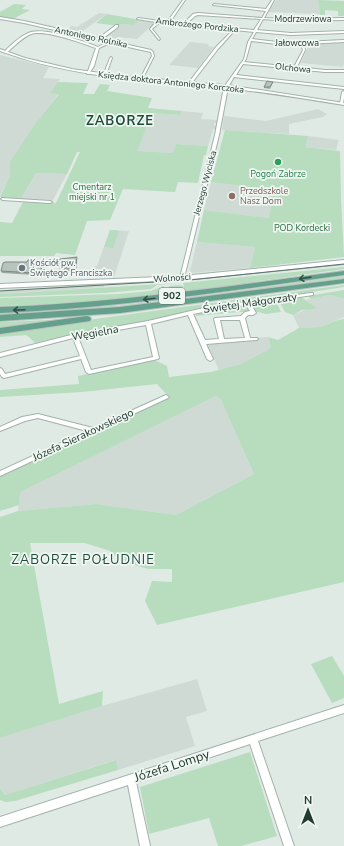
<svg xmlns="http://www.w3.org/2000/svg" width="344" height="846" font-family="'Nunito Sans',sans-serif">
<style>
.built{fill:#cedad3}
.green{fill:#b8dcbe}
.lines{fill:none;stroke-linecap:round;stroke-linejoin:round}
.minor-casing{stroke:#a2b2ab;stroke-width:2}
.tertiary-casing{stroke:#a2b2ab;stroke-width:2}
.primary-casing{stroke:#bcc4c1;stroke-width:2}
.minor{fill:#fff;fill-rule:evenodd}
.tertiary{fill:#fff;fill-rule:evenodd}
.primary{fill:#64a08b;fill-rule:evenodd}
.tram{stroke:#5b766c;stroke-width:1}
.wall{fill:#9ca9a3}
.shaded-wall{fill:#7f8a84}
.building{fill:#b5c5bd;stroke:#7f8a84}
.oneway{stroke:#325448}
.leisure-dot{fill:#2e9e5b;stroke:#f0f7f3;stroke-width:1.5}
.education-dot{fill:#8d6e63;stroke:#f0f7f3;stroke-width:1.5}
.worship-dot{fill:#6b7280;stroke:#f0f7f3;stroke-width:1.5}
.labels{text-anchor:middle;dominant-baseline:central;stroke-width:3.5;stroke-linejoin:round;paint-order:stroke}
.far-street-label{font-size:9px;fill:#213a31;stroke:#f0f7f3}
.far-leisure-label{font-size:9px;fill:#27864d;stroke:#f0f7f3}
.far-park-label{font-size:9px;fill:#2b7040;stroke:#f0f7f3}
.far-education-label{font-size:9px;fill:#785e54;stroke:#f0f7f3;text-anchor:start}
.far-worship-label{font-size:9px;fill:#5b616d;stroke:#f0f7f3;text-anchor:start}
.shield{fill:#f0f7f3;stroke:#5f736b;stroke-width:1}
.shield-label{font-size:10px;font-weight:bold;fill:#213a31}
.street-label{font-size:11px;fill:#213a31;stroke:#f0f7f3}
.far-district-label{font-size:13px;font-weight:bold;letter-spacing:1px;fill:#1d4c3c;stroke:#f0f7f3}
.quarter-label{font-size:13px;letter-spacing:1px;fill:#1d4c3c;stroke:#f0f7f3}
.near-street-label{font-size:13px;fill:#213a31;stroke:#f0f7f3}
</style>
<rect width="100%" height="100%" fill="#dfeae4"/>
<!-- built -->
<path class="built" d="M276,0H344H318L320,14L268,12Z
M99,13L107,14L78,34L65,31L72,26L77,27Z
M140,20L156,22L137,39L118,37L112,41L103,39L121,24L133,25Z
M190,42L209,44L208,46L214,47L198,68L169,65Z
M344,42V64L343,67L301,63L309,45Z
M0,55L49,67L43,78L60,79L51,92L59,93L38,120L10,169V176L0,196Z
M318,109L327,114L323,117L289,124V134L222,130L224,116L266,121Z
M182,111L203,113L201,119L218,120L217,123H214V125L217,126L216,129H213L208,146L176,144L173,153L136,151L152,113L180,115Z
M308,136L339,140L336,150L304,147Z
M36,173L67,174L53,200L21,199Z
M211,182L274,190L269,218L204,210Z
M110,230L129,231L114,277L99,278L93,277L95,266H97Z
M197,242L255,247L250,268L191,273L190,271Z
M104,284V287L0,294V291Z
M330,295L344,299V317L320,327L299,328L293,315L314,306L306,300Z
M268,337L271,348L241,364L219,370L207,343L252,341V338Z
M216,396L221,400L254,474L176,515L96,504L18,511L19,492Z
M197,679L207,711L186,717L195,746L118,770L115,760L5,795L0,788V738L102,706Z"/>
<!-- green -->
<path class="green" d="M318,0L344,1V16H338V11L325,10V15H320Z
M14,4L26,5L22,9L30,10L11,20L0,17V12Z
M107,14L140,20L133,25L121,24L119,26L96,23Z
M58,82L88,83L83,94H94L100,84L110,85L107,91L152,98L148,108L182,111L180,115L152,113L137,151L173,153L176,144L208,146L206,155H204L198,183L178,182L175,192L123,189L110,220L87,221L75,255L56,253L54,256H0V222L12,223L23,202L56,203L80,152H77L67,174L36,173L21,199L0,197L10,176V162L38,120L59,94L50,93Z
M225,130L308,136L305,147L340,151L341,199L344,257L250,268L255,247L197,242L204,210L269,218L274,190L211,182Z
M110,230L119,231L113,248L104,247Z
M344,267V269C230,285 115,303 0,306V298L119,294L151,291L163,286L165,289L169,288V286L180,285L184,287L183,283Z
M344,276V278C230,293 115,312 0,315V313C115,310 230,292 344,276Z
M177,283L157,285L151,289L103,293L0,297V294Z
M344,285V287L207,308L149,321L78,333L35,343L29,337L26,335L0,337V332Z
M344,290V299L330,295L311,299L308,296Z
M301,297L314,306L316,309L302,310L293,315L285,312L279,301Z
M274,301H276L281,312L266,314L254,311L251,305Z
M246,305L251,311L195,316L200,312Z
M74,319L0,328V322Z
M344,319V582L157,625L145,601L152,581L172,582V569H149L122,562L110,551L85,543H30L59,704L103,691L102,706L0,738V517L18,511L96,504L176,515L254,474L221,400L216,396L20,492L19,505L0,511V476L169,397L157,384L82,392L0,397V390L79,384L78,376L154,360L167,366L169,377L211,372L241,364L271,348L268,337L278,340L299,328L320,327L338,320Z
M332,656L344,676V698L332,703L311,664Z
M250,752L277,836L241,846H218L209,818L149,834L140,787Z
M116,760L118,770L15,801L6,802L0,800V788L5,795Z"/>
<g class="lines">
<defs>
<path id="minor" d="M183,0H185L170,22L183,24L193,14L198,13L262,18L266,11L213,5L214,4L266,9L272,0H274L264,18L286,19L344,18V20L286,21L263,19L257,30L291,33L344,31V33L291,35L256,32L252,39L285,43L301,42L302,41L303,42L344,40V42L304,44L305,50L297,67L325,70H344V72H325L243,64L236,75L344,87V89L234,77L228,87L219,135L184,278L182,279L180,278L215,135L224,87L244,59L248,42L254,32L235,30L218,49L191,84H189V82L216,47L233,30L184,26L159,23L152,29L160,39L159,40L150,29L156,22L137,19L138,18L167,22ZM198,15L261,19L254,30L186,24L195,16ZM251,41L285,45L301,44L303,50L294,67L244,62L246,59Z
M0,17L24,21L99,38L116,25H118V27L102,39L151,50L153,52L154,56L143,78L140,79L152,56L151,52L110,43L99,48L94,66L89,74H87L96,48C82,43 45,29 31,34C21,38 14,47 6,53L4,52C11,45 21,35 31,32C48,28 82,41 98,47L107,42L24,23L0,19Z
M111,57L112,58L106,75L103,76L110,58Z
M344,91V98L343,103L340,104L342,92Z
M2,198L50,201L52,202L50,203L3,200L1,199Z
M311,293H313V295L251,304L256,313L253,315H248L245,318L250,338H257L258,339L257,340L206,344L213,359L210,361L207,359L188,315L151,324L159,358L158,359L89,374L86,372L81,359L4,378L2,377L0,374V368L2,369L5,374L80,356L73,338L0,357V353L75,334L148,321L208,307ZM246,305L250,311L245,312L241,316L215,318L214,319L219,339L205,340L193,314L208,311ZM220,320H240L245,338L224,339ZM146,325L153,357L91,370L78,337Z
M166,395L169,397L168,398L0,476V471L87,431L38,418L25,421L0,431V427L22,417L38,414L93,428Z
M344,705V713L258,741L294,846H284L250,744L136,782L150,846H140L128,785L0,827V817Z"/>
<path id="tertiary" d="M0,49L25,58L72,69L122,76L234,86L344,103V105C301,98 258,91 215,87C141,80 70,77 0,51Z
M344,260V264L182,280L0,288V284L182,276Z"/>
<path id="primary" d="M344,271V275C229,291 116,308 0,313V307C116,303 229,286 344,271Z
M344,279V283L120,313L0,321V315L120,307Z
M87,316L90,317L91,319L90,321L0,334V328Z"/>
</defs>
<!-- minor casing -->
<use href="#minor" class="minor-casing"/>
<!-- tertiary casing -->
<use href="#tertiary" class="tertiary-casing"/>
<!-- primary casing -->
<use href="#primary" class="primary-casing"/>
<!-- minor -->
<use href="#minor" class="minor"/>
<!-- tertiary -->
<use href="#tertiary" class="tertiary"/>
<!-- primary -->
<use href="#primary" class="primary"/>
<!-- tram -->
<path class="tram" d="M0,291L190,280L344,264"/>
</g>
<!-- wall -->
<path class="wall" d="M273,82L270,89L264,88V87Z
M77,257V271H60L59,266Z
M27,262L46,266V267L34,275L2,273L1,271Z"/>
<!-- shaded-wall -->
<path class="shaded-wall" d="M77,257V271L76,265Z
M46,266V267L34,275V273Z"/>
<!-- building -->
<path class="building" d="M267,81L273,82L270,87H264Z
M77,257L76,265L59,266L60,259Z
M28,260H36L40,261L46,266L34,273L1,271L3,263L5,262H27Z"/>
<!-- one-way arrows -->
<defs><path id="oneway-shaft" d="M-6 0H5M1.5-3L5.5 0L1.5 3" fill="none" stroke-width="1.6" stroke-linecap="round" stroke-linejoin="round"/></defs>
<g class="oneway">
<use href="#oneway-shaft" transform="translate(305 278) rotate(172)"/>
<use href="#oneway-shaft" transform="translate(149 299) rotate(173)"/>
<use href="#oneway-shaft" transform="translate(19 310) rotate(178)"/>
</g>
<!-- markers -->
<circle class="leisure-dot" cx="278" cy="162" r="4"/>
<circle class="education-dot" cx="232" cy="196" r="4"/>
<circle class="worship-dot" cx="22" cy="268" r="4"/>
<g class="labels">
<!-- far-street labels -->
<g class="far-street-label">
<text x="303" y="19">Modrzewiowa</text>
<text transform="translate(197 25) rotate(6)">Ambrożego Pordzika</text>
<text transform="translate(91 37) rotate(12)">Antoniego Rolnika</text>
<text x="297" y="43">Jałowcowa</text>
<text transform="translate(293 68) rotate(6)">Olchowa</text>
<text transform="translate(171 82) rotate(6)">Księdza doktora Antoniego Korczoka</text>
<text transform="translate(205 183) rotate(-75)">Jerzego Wyciska</text>
<text transform="translate(172 278) rotate(-4)">Wolności</text>
</g>
<!-- far-leisure labels -->
<g class="far-leisure-label">
<text x="278" y="174">Pogoń Zabrze</text>
</g>
<!-- far-park labels -->
<g class="far-park-label">
<text x="92" y="187">Cmentarz<tspan x="92" dy="10">miejski nr 1</tspan></text>
<text x="302" y="228">POD Kordecki</text>
</g>
<!-- far-education labels -->
<g class="far-education-label">
<text x="240" y="191">Przedszkole<tspan x="240" dy="10">Nasz Dom</tspan></text>
</g>
<!-- far-worship labels -->
<g class="far-worship-label">
<text x="30" y="263">Kościół pw.<tspan x="30" dy="10">Świętego Franciszka</tspan></text>
</g>
<!-- shield labels -->
<rect class="shield" x="159" y="288" width="26" height="16" rx="3"/>
<g class="shield-label">
<text x="172" y="296">902</text>
</g>
<!-- street labels -->
<g class="street-label">
<text transform="translate(250 303) rotate(-8)">Świętej Małgorzaty</text>
<text transform="translate(95 333) rotate(-10)">Węgielna</text>
<text transform="translate(83 435) rotate(-25)">Józefa Sierakowskiego</text>
</g>
<!-- far-district labels -->
<g class="far-district-label">
<text x="120" y="121">ZABORZE</text>
</g>
<!-- quarter labels -->
<g class="quarter-label">
<text x="83" y="560">ZABORZE POŁUDNIE</text>
</g>
<!-- near-street labels -->
<g class="near-street-label">
<text transform="translate(172 766) rotate(-18)">Józefa Lompy</text>
</g>
</g>
<!-- north arrow -->
<g transform="translate(308 810)" stroke="#f0f7f3" stroke-width="3" paint-order="stroke">
<path d="M0-3L7 15L0 10L-7 15Z" fill="#213a31"/>
<text y="-6" font-size="11" font-weight="bold" text-anchor="middle" fill="#213a31">N</text>
</g>
</svg>
